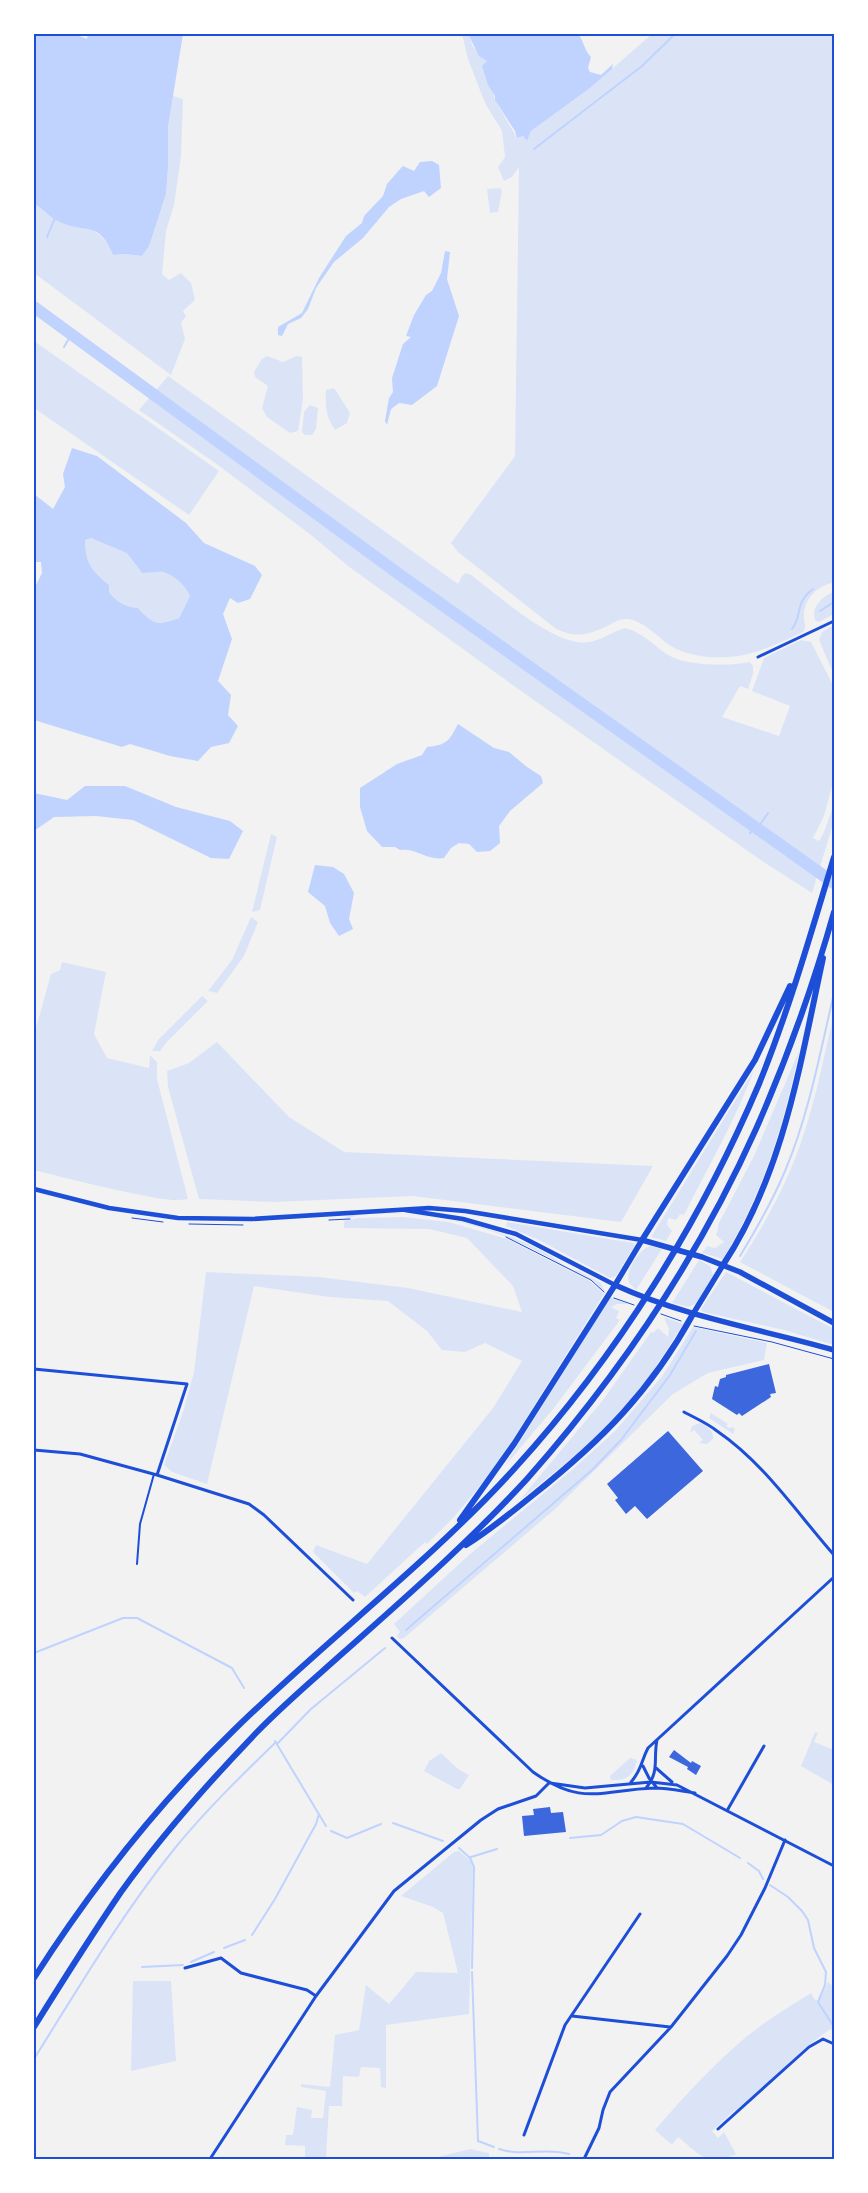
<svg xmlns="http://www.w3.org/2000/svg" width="868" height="2193" font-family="Jost,sans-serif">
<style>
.green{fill:#dbe4f7}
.water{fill:#bfd3fe;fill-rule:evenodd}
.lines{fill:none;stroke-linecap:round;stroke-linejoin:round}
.stream{stroke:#bfd3fe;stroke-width:2}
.river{stroke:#bfd3fe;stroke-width:12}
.building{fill:#3d67dc}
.path{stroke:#1d4ed8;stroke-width:1}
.service{stroke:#1d4ed8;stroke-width:2}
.minor{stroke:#1d4ed8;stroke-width:3}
.tertiary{stroke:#1d4ed8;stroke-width:4.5}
.primary{stroke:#1d4ed8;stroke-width:5.5}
.motorway{stroke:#1d4ed8;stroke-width:6}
.neatline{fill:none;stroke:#1d4ed8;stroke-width:2}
</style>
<rect width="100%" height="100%" fill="#f2f2f2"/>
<!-- green -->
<path class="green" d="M462,34H468L473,47L487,61L485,64L495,100L517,138L523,136L527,141L531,131L590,88L652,34H834V578L832,583C817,586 803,600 804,617C804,623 807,627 803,632C769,648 740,662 701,656C690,654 678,651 669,645C657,636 642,620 627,619C620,619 614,622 609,625C590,635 574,639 555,628L458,552L451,543L515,456L519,167L512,177L504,181L498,167L505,157L502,131L485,103L468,59Z
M173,96L183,99L181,156L174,205L166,231L162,274L169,280L181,273L191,283L195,300L183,311L186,316L181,323L185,339L171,375L34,273V203C41,209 49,216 57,219C84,230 100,224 113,255L127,254L142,256L149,245L166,194L168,168V127Z
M500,188L502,191L498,212L490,213L487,189Z
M34,341L219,471L189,515L34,408Z
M267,356L283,362L297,356L302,357L303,399L298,431L290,433L267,417L262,408L268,386L255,377L254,372L262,359Z
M168,376L458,584L462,576L466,573L471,575C498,595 556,648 589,642C602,640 613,631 625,628C645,633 655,648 672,657C690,666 730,666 750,662L753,666V674L748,689L740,686L722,717L779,736L790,706L752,691L764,658L801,640L811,642L834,687V779L824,816L813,838L819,841L824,832L834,804V821L812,893L762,861L514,686L348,566L311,535L218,465L139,410Z
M334,388L350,413L347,423L335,430C326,418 325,405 326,390Z
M310,405L318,408L316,429L312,435H305L302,432L304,412Z
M91,538L127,552L142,573C149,573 157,571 163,572C174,575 185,585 190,596L179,618C157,626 154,625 138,608C126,607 116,602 109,592V585C92,571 85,563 85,540Z
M834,592V614L819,622L816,621C809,609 823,595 834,592Z
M834,625V675L819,640L822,632Z
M271,834L277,837L260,910L252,912Z
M251,917L258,922L244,956L217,993L208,991L232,960Z
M62,962L106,972L94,1034L107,1058L149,1068L150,1055L157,1062V1079L188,1199C173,1202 156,1198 141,1195C105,1188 69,1179 34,1170V1035L51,974L60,970Z
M202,996L208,1001L167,1042L160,1051H152L158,1040Z
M834,1015V1312L740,1262C766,1223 790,1178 804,1133C817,1095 824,1054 834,1015Z
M217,1042L289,1117L344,1152L653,1166L621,1222L413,1196L274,1202L199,1199L168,1087L167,1071L189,1063Z
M799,1051C783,1128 764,1190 723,1259L702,1253L707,1246L715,1248L724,1242L716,1235L718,1229V1225L754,1156Z
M754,1070C735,1121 708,1167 684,1215L680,1214L676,1220L668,1218L667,1225L672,1231L666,1241L651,1237Z
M383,1213C443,1214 498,1227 551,1256C558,1260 565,1267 573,1271L577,1270L601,1283L605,1292C600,1289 598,1284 594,1281C585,1273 570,1271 560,1264C501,1227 429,1208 359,1215C354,1216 349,1218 344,1219L350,1215Z
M403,1217L449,1222L507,1239L590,1281L604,1294L495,1468L454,1517L427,1544L425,1542L365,1597L357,1591L354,1593L313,1552L316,1545L367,1564L493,1408L522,1361L485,1343L465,1352L442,1350L427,1331L388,1301L329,1297L254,1286L207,1484L172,1472L164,1465L183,1412L194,1372L206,1272L319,1277L408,1288L522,1312L513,1286L467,1238L429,1229L344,1228V1221L359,1218Z
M507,1222L633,1243L635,1245L616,1276L610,1278L541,1241L506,1226Z
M650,1246L662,1249L636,1290L629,1283C625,1271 638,1250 650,1246Z
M699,1260L710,1266L713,1275L697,1303L689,1307L672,1303Z
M726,1272L834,1329V1345L784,1330L703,1312L701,1309Z
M610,1297L628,1304H617L611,1307L619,1311L616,1318L620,1320L554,1408L504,1467Z
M664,1317L683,1324C665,1352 648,1381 626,1407C595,1442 555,1471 519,1501L603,1400L651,1332L653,1333L658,1328L668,1337L669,1329Z
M693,1327L767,1343L764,1360L708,1373L673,1394L554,1510L404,1638L399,1639L397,1635L400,1632L394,1624L469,1555L573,1469L616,1430L663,1375Z
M711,1413L728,1424L726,1426L729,1428L733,1427L735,1429L733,1434L709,1418Z
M700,1423C707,1426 714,1430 713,1439L707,1444L699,1443L703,1440L694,1430L690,1433L692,1426Z
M815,1732L818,1733L814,1742L834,1750V1785L801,1766Z
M441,1753L458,1769L469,1775L460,1789H457L424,1771L429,1761Z
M630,1758L637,1760C634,1775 627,1781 611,1780L610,1776Z
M459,1851L472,1862L473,1870L469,2014L386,2025V2088L381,2087L380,2068L361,2067L359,2077L343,2076L342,2106H329L326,2159H305V2146L285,2145L286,2135H293L297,2107L312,2110L311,2118H323L326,2091L301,2087V2084L330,2087L335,2035L359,2030L366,1985L389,2004L416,1972L458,1973L443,1913L433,1907L401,1896L454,1852Z
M133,1981H171L176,2061L131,2071Z
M828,1982L834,1987V2032L830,2029L805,2048L737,2111H734L712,2131L718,2138L724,2132L736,2154C706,2168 700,2154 678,2137L672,2145L655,2130C681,2100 708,2070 738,2044C760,2024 786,2009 811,1993L815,2000L819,2001Z
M470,2149L489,2153V2159H430Z"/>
<!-- water -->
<path class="water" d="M34,34H74L87,39L88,34H183L168,127V168L166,194L149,246L142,256L126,254L113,255C99,220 86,234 60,222C51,218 42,209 34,203Z
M468,34H578C584,41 584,50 591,57L588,68L590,72L601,75L613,64L612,69L590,88L531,131L527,141L523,136L517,138L515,131L495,100V96L488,85L482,66L487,61L479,56Z
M432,161L439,165L441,188L429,197L424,191L401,199L389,207L363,238L334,262L316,288L308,309L301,318L288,324L282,336L278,335V327L302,313L319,278L346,236L362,223L364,216L383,196L387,184L401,168L403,166L414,171L420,162Z
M445,251L450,252L447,279L459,316L437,386L412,405L399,403L391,409L387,425L385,421L389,398L393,392L392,378L403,344L411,337L406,336L414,315L426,295L432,291L441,273Z
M72,448L97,456L186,523L204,543L255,566L262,575L250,599L238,603L230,598L223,614L232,639L218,681L231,695L228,715L238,726L229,743L211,747L198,761L170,756L130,744L122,747L34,720V589L42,573L41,562H34V494L53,509L65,487L63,474ZM91,538L127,553L142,573C149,573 157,571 163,572C174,575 185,585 190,596L179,618C157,626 154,625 138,608C126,607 116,602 109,592V585C92,571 85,563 85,540Z
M458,724L494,748L509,752L527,767L541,776L543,783L510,811L499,826L500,843L490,851L477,852L469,844L459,843L451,848L444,858C427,861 417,848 400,850L395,847H382L367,831L360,807V788L397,764L422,755L427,747C447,745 449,741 458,724Z
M85,786H125L176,807L230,821L243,831L229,859L211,858L133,820L96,816L54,817L34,831V793L67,800Z
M315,865L333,867L344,874L354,893L349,919L353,929L339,936L330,923L325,906L308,892Z"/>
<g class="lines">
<!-- stream -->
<path class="stream" d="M534,149L642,66L675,34
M47,237L55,218
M64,347L71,335
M820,611L834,602
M792,629C803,615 794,603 813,589
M757,829L768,813
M750,833L755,827
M740,1256C757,1228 773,1200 785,1171C809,1114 820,1053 834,993
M406,1630L592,1470L621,1440L670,1375L696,1331
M34,1653L123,1618H137L232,1668L244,1688
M275,1741L326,1826
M277,1744L311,1709L385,1648
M393,1823L443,1841
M331,1831L347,1838L381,1824
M570,1838L601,1835L622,1821L636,1817L683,1824L740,1858
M459,1848L470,1858L474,1867L472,1968
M471,1857L497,1849
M748,1863L759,1871L763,1879
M770,1885L788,1897L802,1911L808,1920L814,1948L826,1972L825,1985L818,2002L834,2027
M252,1935L275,1899L316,1824L319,1814
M224,1948L245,1940
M191,1962L214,1952
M142,1967L183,1965
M472,1972L478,2141L494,2147
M34,2059C79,1987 122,1914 175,1848C206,1810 242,1775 276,1742
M499,2149C521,2157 546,2147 569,2154"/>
<!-- river -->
<path class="river" d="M34,307L403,577L834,883"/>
</g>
<!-- building -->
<path class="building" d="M769,1364L776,1393L770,1394L771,1397L742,1416L739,1413L737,1415L712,1399L715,1386L718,1387L720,1379L726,1377V1375Z
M668,1431L703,1471L647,1519L635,1506L626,1514L615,1500L618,1498L607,1484Z
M674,1750L691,1763L692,1761L701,1766L696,1775L687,1769L688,1767L669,1757Z
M550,1807L551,1813L563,1812L566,1832L524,1836L522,1816L534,1815L533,1809Z"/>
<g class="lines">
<!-- path -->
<path class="path" d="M132,1218L163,1222
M329,1220L350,1219
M189,1224L243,1225
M506,1237L591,1280L604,1292
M614,1298L634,1305
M661,1314L681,1321
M694,1326L772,1342L834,1359"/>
<!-- service -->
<path class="service" d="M137,1564L140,1524L154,1474"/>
<!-- minor -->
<path class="minor" d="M758,657L834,621
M34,1369L187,1384L157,1475
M684,1412C695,1418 707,1423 717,1431C764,1463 797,1513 834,1555
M34,1450L80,1454L157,1475L249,1504L264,1515L353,1600
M392,1638L533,1772C583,1807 600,1790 654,1788C668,1788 681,1791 695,1793
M643,1766L649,1778L657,1788
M656,1768L672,1782
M631,1782C642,1770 641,1761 648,1748L834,1577
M550,1783L585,1788L651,1782L677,1785L834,1866
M646,1788C660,1771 653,1760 657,1740
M728,1809L764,1746
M185,1968L221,1958L241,1973L307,1990L316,1996
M572,2016L670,2027
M718,2129L809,2047L823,2039L834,2044
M524,2135L565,2025L640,1914
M210,2159L316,1996L394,1891L481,1820L498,1809L536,1796L549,1783
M584,2159L599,2128L603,2110L610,2092L671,2027L727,1956L741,1935L765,1888L785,1840"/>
<!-- tertiary -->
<path class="tertiary" d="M34,1189L109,1208L178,1218L252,1219L429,1208L465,1211L642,1240
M405,1210L463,1219L516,1234L615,1285"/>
<!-- primary -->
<path class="primary" d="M693,1314L723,1265
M834,1323L740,1272L702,1257L642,1240L615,1285C685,1317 760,1329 834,1350"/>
<!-- motorway -->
<path class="motorway" d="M642,1240L755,1060L790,986
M723,1265C784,1172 800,1064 823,958
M460,1520L514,1444L615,1285
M466,1545C490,1530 511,1513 533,1495C601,1441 651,1391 693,1314
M34,1978C91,1889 156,1806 232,1732C324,1641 428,1564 515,1468C617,1356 700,1223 759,1084C789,1010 811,933 834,857
M34,2027C62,1982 91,1936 121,1892C162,1835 208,1783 257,1732C284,1704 315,1678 344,1652C407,1596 470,1541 527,1479C619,1375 699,1256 756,1129C787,1059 813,986 834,912"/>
</g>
<!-- border -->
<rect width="868" height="2193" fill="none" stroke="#ffffff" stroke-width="70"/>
<rect x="35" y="35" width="798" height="2123" class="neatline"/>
</svg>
